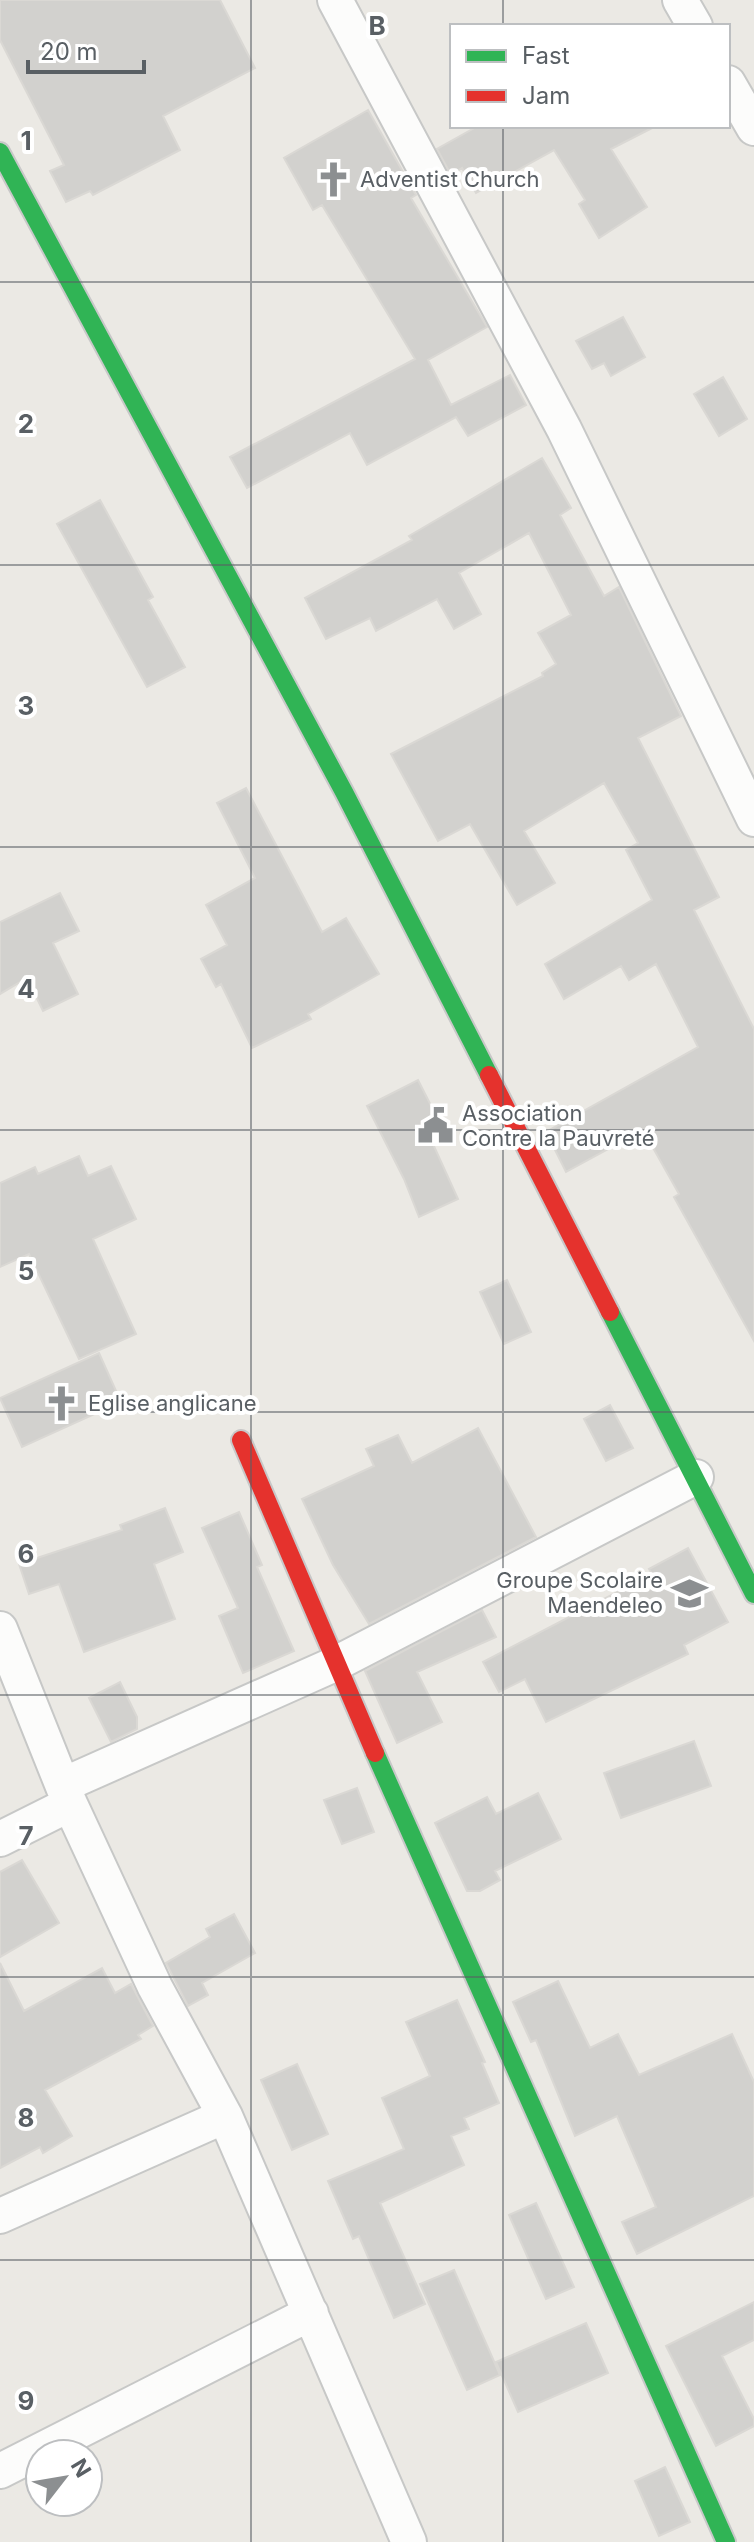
<svg xmlns="http://www.w3.org/2000/svg" width="754" height="2542" font-family="Inter,sans-serif">
<style>
.building{fill:#d2d1ce;stroke:#dad8d4;stroke-width:2}
.lines{fill:none;stroke-linecap:round;stroke-linejoin:round}
.street-casing{stroke:#c7c8c7;stroke-width:38}
.fast-casing{stroke:#c8c8c8;stroke-width:22}
.jam-casing{stroke:#c8c8c8;stroke-width:22}
.street{stroke:#fcfcfb;stroke-width:34}
.fast{stroke:#30b455;stroke-width:18}
.jam{stroke:#e5322d;stroke-width:18}
.grid{fill:none;stroke:#595f64;stroke-width:2;stroke-opacity:0.55}
.labels{text-anchor:middle;dominant-baseline:central;stroke-width:8;stroke-linejoin:round;paint-order:stroke}
.poi-label{font-size:22px;fill:#595f64;stroke:#fff;text-anchor:start}
.grid-label{font-size:26px;text-anchor:middle;font-weight:bold;fill:#595f64;stroke:#fff;stroke-width:8;stroke-linejoin:round;paint-order:stroke}
</style>
<rect width="100%" height="100%" fill="#ebe9e4"/>
<!-- building -->
<path class="building" d="M0,0H220L255,68L163,116L180,150L93,195L90,191L66,202L50,171L64,165L0,40Z
M368,110L416,195L411,198L487,327L428,360L451,405L510,375L526,405L468,436L456,417L367,465L350,433L247,488L230,457L415,359L322,205L313,210L284,158Z
M478,126H656L611,149L647,207L599,238L579,204L585,200L554,150L476,193L462,168L451,175L437,149Z
M623,317L645,357L611,376L604,363L592,369L576,341Z
M723,377L747,419L719,436L694,394Z
M542,458L571,508L560,515L604,596L619,587L681,716L638,738L719,897L694,910L754,1029V1341L674,1197L679,1194L643,1130L566,1172L546,1132L698,1047L656,964L629,980L621,966L564,999L545,964L652,900L626,850L638,843L604,783L524,831L555,883L517,905L470,824L438,841L391,754L543,676L542,673L556,664L538,633L571,615L529,533L459,573L481,614L454,629L437,599L376,631L370,618L326,639L305,598L412,540L409,536Z
M100,500L153,597L148,600L185,667L147,687L57,524Z
M246,788L322,932L346,918L379,974L308,1014L311,1019L252,1048L221,984L216,987L201,959L227,945L206,905L255,878L217,803Z
M60,893L79,931L53,943L78,994L43,1011L27,978L0,994V922Z
M418,1080L447,1137L433,1144L458,1199L419,1217L404,1179L367,1106Z
M79,1156L88,1176L111,1166L136,1219L93,1239L136,1334L79,1359L29,1254L0,1267V1183L35,1167L38,1174Z
M507,1280L531,1332L504,1344L480,1292Z
M99,1353L121,1402L22,1447L0,1398Z
M610,1405L633,1448L606,1461L584,1419Z
M478,1428L536,1537L369,1624L333,1565L302,1499L374,1466L366,1449L398,1435L412,1463Z
M165,1508L183,1552L154,1564L175,1619L84,1652L59,1584L29,1594L19,1564L122,1530L120,1525Z
M239,1512L262,1565L257,1567L294,1651L243,1673L219,1616L238,1608L202,1528Z
M688,1548L728,1622L684,1645L688,1654L546,1722L525,1679L499,1692L483,1662L652,1574L649,1569Z
M482,1610L496,1637L417,1672L442,1722L397,1743L365,1671Z
M120,1682L137,1717V1729L111,1742L89,1698Z
M694,1741L711,1786L621,1818L604,1773Z
M357,1788L374,1832L342,1844L324,1800Z
M538,1793L561,1839L495,1871L500,1880L480,1891H467L435,1823L487,1797L496,1814Z
M22,1860L59,1923L0,1957V1872Z
M234,1914L255,1953L202,1983L208,1995L188,2006L166,1963L210,1937L206,1929Z
M0,1963L24,2011L102,1968L115,1993L131,1984L153,2026L138,2035L141,2039L45,2090L72,2136L43,2153L40,2147L0,2168Z
M558,1981L590,2048L618,2034L639,2075L732,2034L754,2082V2196L637,2254L622,2222L656,2207L617,2116L575,2136L536,2040L531,2042L513,2002Z
M457,2000L485,2062L482,2063L499,2103L464,2118L469,2129L451,2136L464,2165L380,2203L425,2304L394,2318L359,2236L353,2239L328,2181L404,2149L382,2098L430,2076L406,2022Z
M297,2064L328,2134L292,2150L261,2080Z
M536,2203L574,2287L546,2299L509,2215Z
M454,2270L500,2375L467,2390L420,2284Z
M754,2302V2340L722,2356L754,2419V2426L716,2446L666,2346Z
M586,2323L608,2373L518,2412L496,2362Z
M665,2467L690,2522L659,2536L635,2481Z"/>
<g class="lines">
<defs>
<path id="street" d="M335,0L564,429L754,819
M680,0L695,26
M728,83L754,128
M0,1629L70,1804L155,1987L225,2116L409,2542
M63,1785L335,1664L696,1477
M0,1839L70,1804
M0,2216L225,2116
M0,2471L311,2313"/>
<path id="fast" d="M0,152L344,792L489,1075
M610,1312L754,1594
M375,1753L726,2542"/>
<path id="jam" d="M489,1075L610,1312
M241,1440L375,1753"/>
</defs>
<!-- street casing -->
<use href="#street" class="street-casing"/>
<!-- fast casing -->
<use href="#fast" class="fast-casing"/>
<!-- jam casing -->
<use href="#jam" class="jam-casing"/>
<!-- street -->
<use href="#street" class="street"/>
<!-- fast -->
<use href="#fast" class="fast"/>
<!-- jam -->
<use href="#jam" class="jam"/>
</g>
<!-- grid -->
<path class="grid" d="M251,0V2542M503,0V26M503,126V2542M0,282H754M0,565H754M0,847H754M0,1130H754M0,1412H754M0,1695H754M0,1977H754M0,2260H754"/>
<!-- icons -->
<defs>
<symbol id="church-bare" viewBox="-9 -9 18 18"><path d="M-1.2-6h2.4v3.5h3.3v2.4h-3.3V6h-2.4V-.1h-3.3v-2.4h3.3Z" fill="#8c8f91" stroke="#fff" stroke-width="2.5" paint-order="stroke"/></symbol>
<symbol id="civic-bare" viewBox="-9 -9 18 18"><path d="M-.6-6.5H3V-4.5H.6V-3L4-1V1h2V6H-6V1h2V-1L-.6-3ZM-1.2 2.5V6h2.4V2.5Z" fill="#8c8f91" stroke="#fff" stroke-width="2.5" paint-order="stroke"/></symbol>
<symbol id="school-bare" viewBox="-9 -9 18 18"><path d="M0-5L7-2L0 1L-7-2ZM-4 1L0 2.5L4 1V4Q0 6-4 4Z" fill="#8c8f91" stroke="#fff" stroke-width="2.5" paint-order="stroke"/></symbol>
</defs>
<g fill-rule="evenodd">
<use href="#church-bare" x="308" y="154" width="51" height="51"/>
<use href="#civic-bare" x="410" y="1100" width="51" height="51"/>
<use href="#church-bare" x="36" y="1378" width="51" height="51"/>
<use href="#school-bare" x="664" y="1568" width="51" height="51"/>
</g>
<g class="labels">
<!-- poi labels -->
<g class="poi-label">
<text x="360" y="179">Adventist Church</text>
<text x="462" y="1113">Association<tspan x="462" dy="25">Contre la Pauvreté</tspan></text>
<text x="88" y="1403">Eglise anglicane</text>
<text x="663" y="1580" text-anchor="end">Groupe Scolaire<tspan x="663" dy="25">Maendeleo</tspan></text>
</g>
</g>
<g class="grid-label">
<text x="377" y="35">B</text>
<text x="26" y="150">1</text>
<text x="26" y="433">2</text>
<text x="26" y="715">3</text>
<text x="26" y="998">4</text>
<text x="26" y="1280">5</text>
<text x="26" y="1563">6</text>
<text x="26" y="1845">7</text>
<text x="26" y="2127">8</text>
<text x="26" y="2410">9</text>
</g>
<!-- legend -->
<rect x="450" y="24" width="280" height="104" fill="#ffffff" stroke="#bdbfc1" stroke-width="2"/>
<rect x="466" y="50" width="40" height="12" fill="#30b455" stroke="#bdbfc1" stroke-width="2"/>
<text x="522" y="64" font-size="24" fill="#595f64">Fast</text>
<rect x="466" y="90" width="40" height="12" fill="#e5322d" stroke="#bdbfc1" stroke-width="2"/>
<text x="522" y="104" font-size="24" fill="#595f64">Jam</text>
<!-- north arrow -->
<g transform="translate(64 2478) rotate(59)"><circle r="38" fill="#ffffff" stroke="#bdbfc1" stroke-width="2"/>
<path d="M0-6L14 30L0 20L-14 30Z" fill="#8c8f91"/>
<text y="-12" font-size="22" font-weight="bold" text-anchor="middle" fill="#595f64">N</text>
</g>
<!-- scale -->
<path d="M28 60v12h116v-12" fill="none" stroke="#595f64" stroke-width="4"/>
<text x="40" y="60" font-size="24" fill="#595f64" stroke="#ffffff" stroke-width="6" paint-order="stroke">20 m</text>
</svg>
